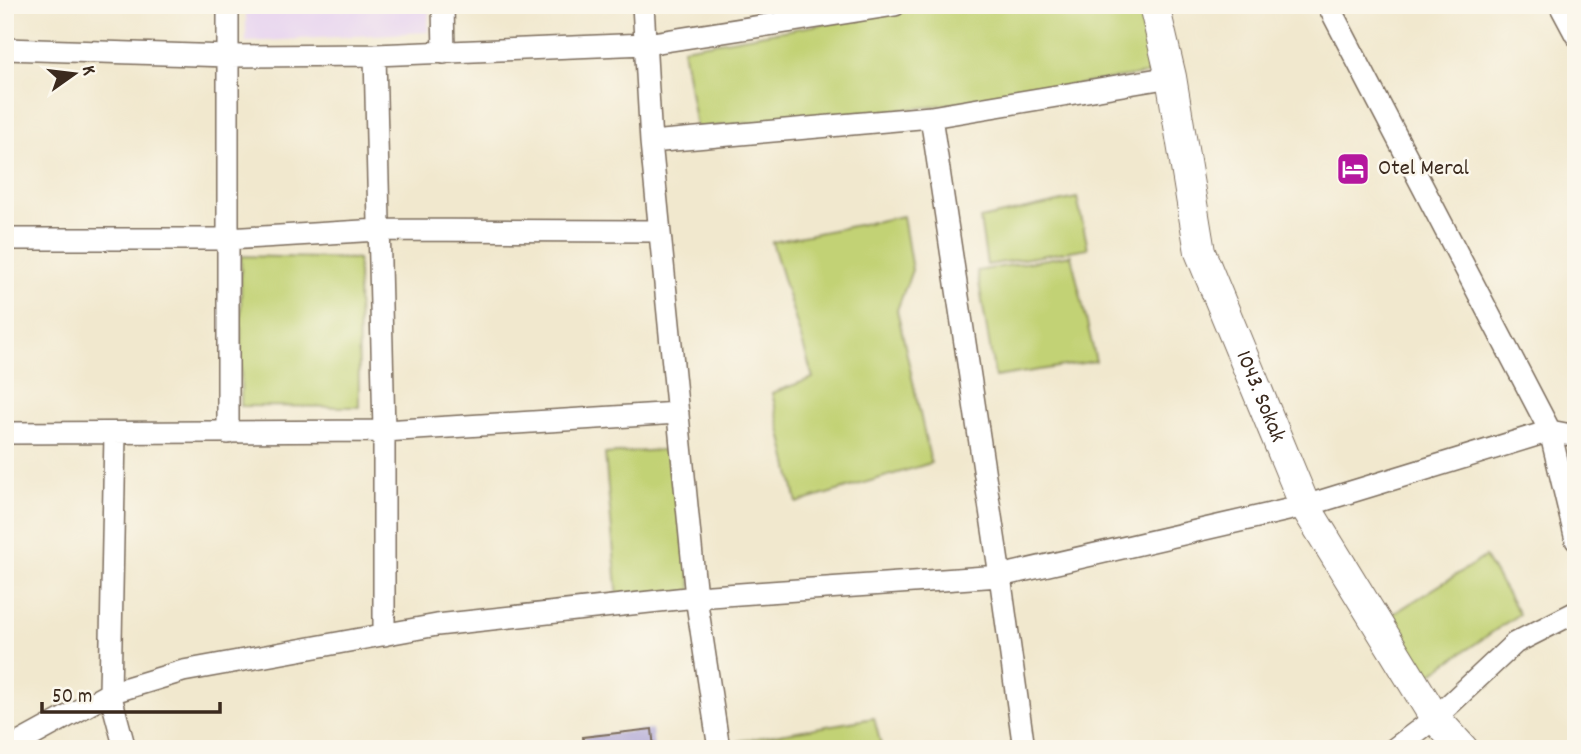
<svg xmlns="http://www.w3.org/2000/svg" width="1581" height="754" font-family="Dekko,sans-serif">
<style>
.built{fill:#e6d2f0}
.green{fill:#c2d274;stroke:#7e7e49;stroke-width:2}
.building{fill:#aaa2d4}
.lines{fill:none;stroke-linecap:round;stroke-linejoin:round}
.street-casing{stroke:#7b6c5c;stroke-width:24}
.secondary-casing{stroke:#7b6c5c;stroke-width:32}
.street{stroke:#fff;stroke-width:21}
.secondary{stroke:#fff;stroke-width:30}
.labels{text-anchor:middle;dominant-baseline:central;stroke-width:5;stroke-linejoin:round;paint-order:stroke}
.poi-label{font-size:23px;fill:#3b2a1e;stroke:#fbf7ec;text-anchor:start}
.street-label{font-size:23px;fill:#3b2a1e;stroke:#fbf7ec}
</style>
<rect width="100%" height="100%" fill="#fbf7ec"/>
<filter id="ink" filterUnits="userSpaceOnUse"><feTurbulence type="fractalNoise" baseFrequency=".0143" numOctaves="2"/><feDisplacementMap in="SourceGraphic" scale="14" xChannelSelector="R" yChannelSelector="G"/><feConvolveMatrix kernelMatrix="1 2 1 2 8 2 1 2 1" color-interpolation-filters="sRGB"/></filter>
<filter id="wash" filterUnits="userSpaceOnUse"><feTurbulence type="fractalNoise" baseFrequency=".00686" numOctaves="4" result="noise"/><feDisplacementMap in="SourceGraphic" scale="28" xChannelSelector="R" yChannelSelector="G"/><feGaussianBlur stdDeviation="1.57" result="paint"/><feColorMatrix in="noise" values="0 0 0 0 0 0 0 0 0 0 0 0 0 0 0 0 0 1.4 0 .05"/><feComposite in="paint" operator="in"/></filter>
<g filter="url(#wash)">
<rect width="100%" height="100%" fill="#f1e8ce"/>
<!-- built -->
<path class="built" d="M246,5H429L428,32L246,42Z"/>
<!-- green -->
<path class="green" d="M935,5H1146L1159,72L929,107L696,128L683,48Z
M1077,198L1088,248L987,265L980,219Z
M903,216L912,270L897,310L931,463L797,503L772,393L813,378L772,242Z
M1071,255L1096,361L995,377L977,271Z
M241,256L358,259L359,407L241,406Z
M674,449L692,592L618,599L605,454Z
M1485,557L1519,614L1422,680L1385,619Z
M874,718L882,749H740L739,741Z"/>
<g id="blocks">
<!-- building -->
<path class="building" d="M652,729L654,749H584L583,737Z"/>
</g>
</g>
<g filter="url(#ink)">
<use href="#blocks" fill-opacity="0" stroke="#7b6c5c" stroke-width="2"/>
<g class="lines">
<defs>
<path id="street" d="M443,5L444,53
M643,5L651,142L696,597L719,749
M1328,5L1550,431L1576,540
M1560,5L1576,35
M5,49L228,56L375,55L646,44L895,5
M375,55L384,431V635
M931,117L1000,576L1024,749
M651,142L931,117L1171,77
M5,239H228L379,230L659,231
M5,433L384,431L678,413
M228,433V5
M115,434L110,693L125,749
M8,749L110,693L183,671L437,625L696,597L1000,576L1305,506L1550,431L1576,436
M1394,749L1435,718L1515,643L1576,612"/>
<g id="secondary">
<path id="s1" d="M1154,5L1171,77L1200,252L1305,506L1435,718L1463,749"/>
</g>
</defs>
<!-- street casing -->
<use href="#street" class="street-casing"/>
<!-- secondary casing -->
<use href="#secondary" class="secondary-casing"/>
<!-- street -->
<use href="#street" class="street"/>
<!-- secondary -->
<use href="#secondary" class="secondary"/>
</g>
</g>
<!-- icons -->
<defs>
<symbol id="hotel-square" viewBox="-11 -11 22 22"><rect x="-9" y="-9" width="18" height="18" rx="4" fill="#b5179e" stroke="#fbf7ec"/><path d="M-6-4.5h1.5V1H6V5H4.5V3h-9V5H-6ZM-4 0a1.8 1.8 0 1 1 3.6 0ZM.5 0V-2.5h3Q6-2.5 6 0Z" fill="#fff"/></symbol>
</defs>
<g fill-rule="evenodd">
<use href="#hotel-square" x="1334" y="150" width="38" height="38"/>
</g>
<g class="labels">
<!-- poi labels -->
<g class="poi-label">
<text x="1378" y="169">Otel Meral</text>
</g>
<!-- street labels -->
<g class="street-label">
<text stroke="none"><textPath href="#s1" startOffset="408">1043. Sokak</textPath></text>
</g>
</g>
<!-- margin -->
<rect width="1581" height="754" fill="none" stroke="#fbf7ec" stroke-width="28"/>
<!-- north arrow -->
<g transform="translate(74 74) rotate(76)" stroke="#fbf7ec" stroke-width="5" paint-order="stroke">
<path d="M0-5L12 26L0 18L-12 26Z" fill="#3b2a1e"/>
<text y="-10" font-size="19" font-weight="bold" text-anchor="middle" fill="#3b2a1e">K</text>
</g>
<!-- scale -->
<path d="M42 702v10h178v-10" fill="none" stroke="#3b2a1e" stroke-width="3.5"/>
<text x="52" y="702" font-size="21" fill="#3b2a1e" stroke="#fbf7ec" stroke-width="5" paint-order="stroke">50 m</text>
</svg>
